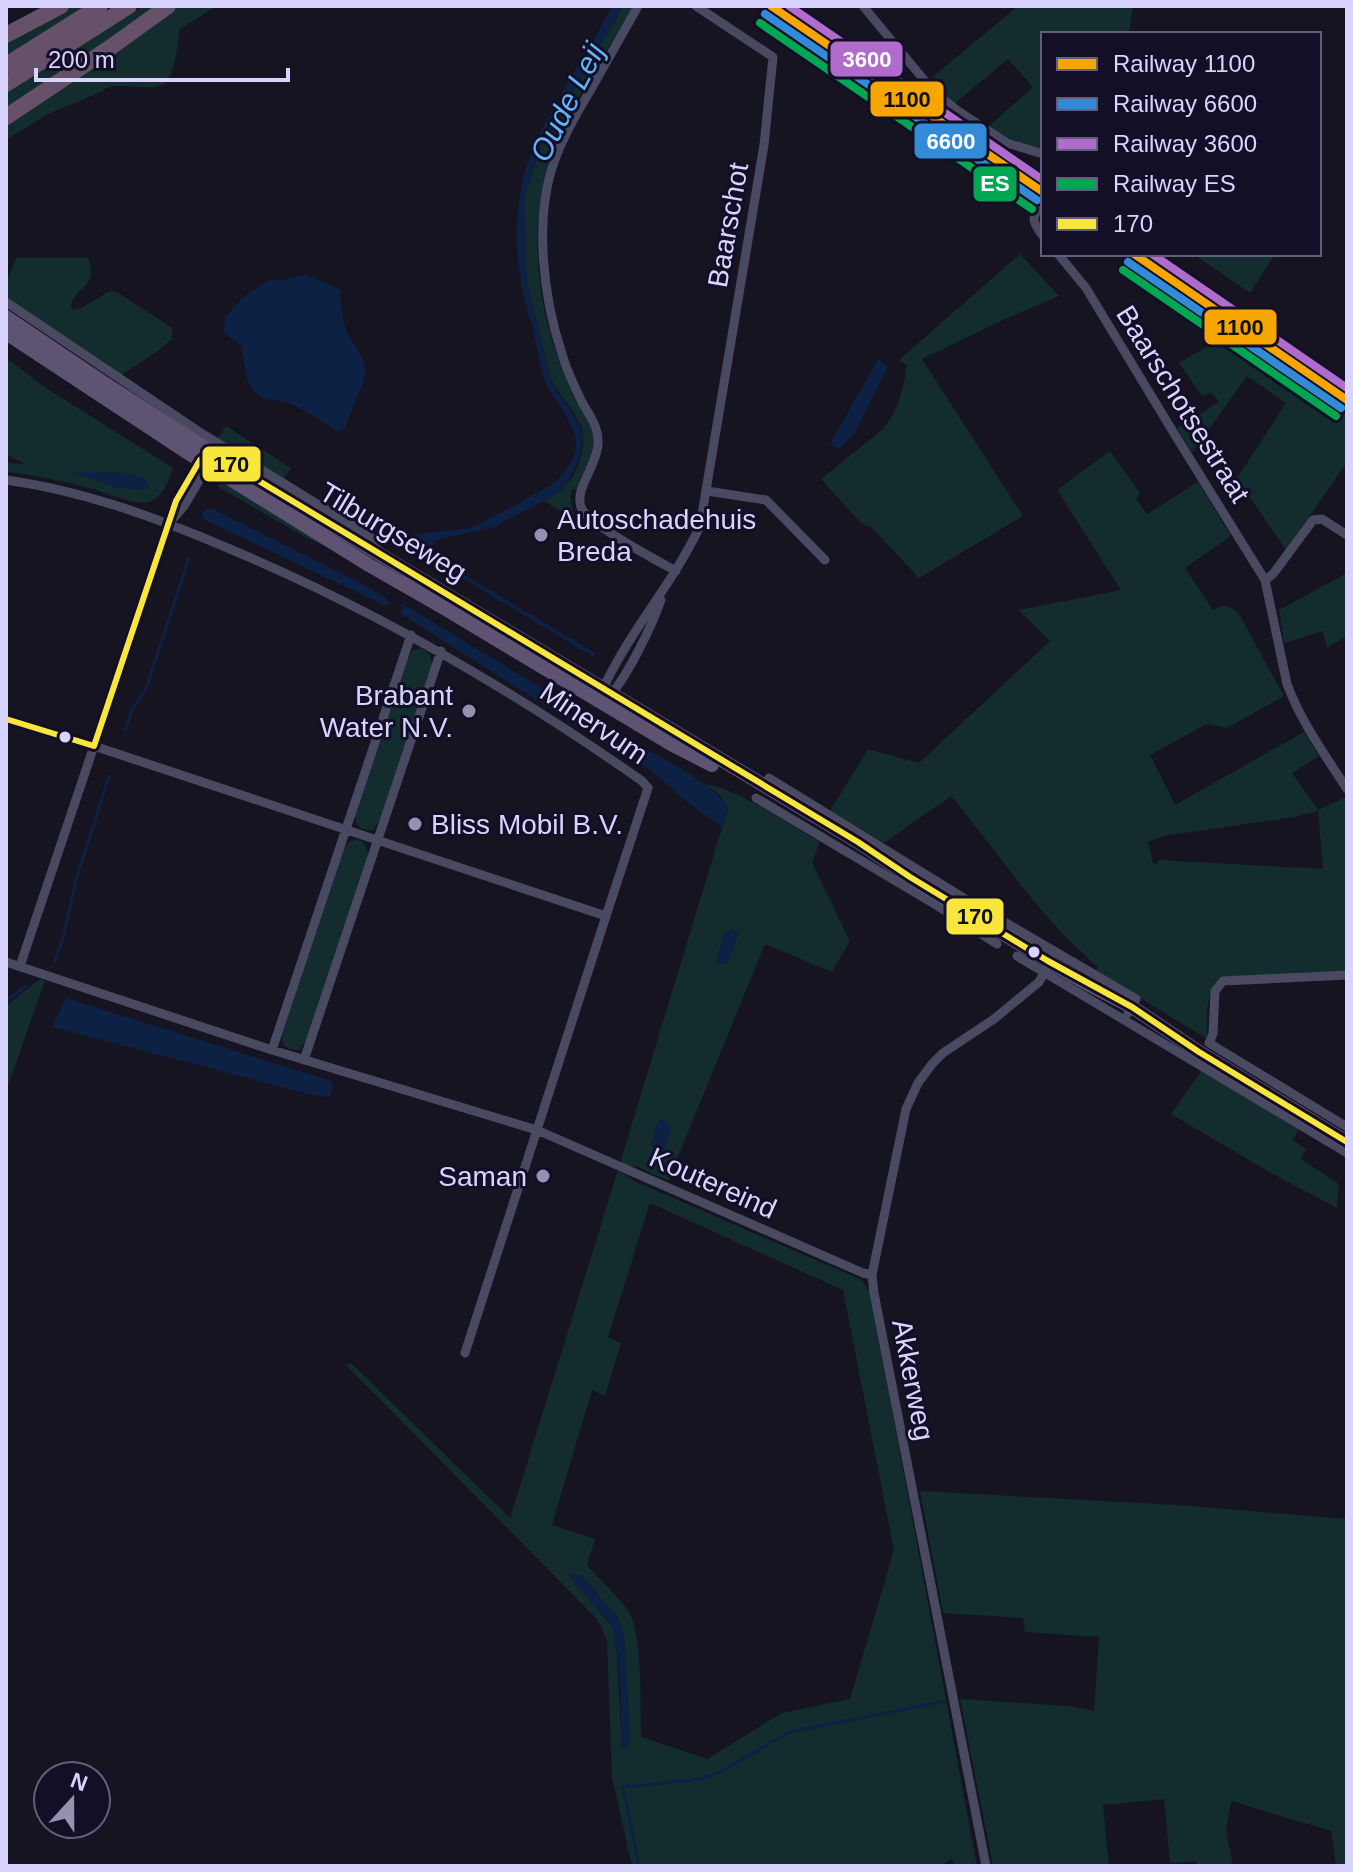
<svg xmlns="http://www.w3.org/2000/svg" width="1353" height="1872" font-family="Helvetica,sans-serif">
<style>
.green{fill:#132c2d;fill-rule:evenodd}
.water{fill:#0d2144}
.lines{fill:none;stroke-linecap:round;stroke-linejoin:round}
.stream{stroke:#0d2144;stroke-width:3}
.minor{stroke:#4a4962;stroke-width:9}
.primary{stroke:#5e5373;stroke-width:14}
.motorway{stroke:#67516a;stroke-width:16}
.bus-1-casing{stroke:#130f26;stroke-width:12}
.bus-1{stroke:#f9e63d;stroke-width:6}
.rail-1-casing{stroke:#130f26;stroke-width:14}
.rail-2-casing{stroke:#130f26;stroke-width:14}
.rail-3-casing{stroke:#130f26;stroke-width:14}
.rail-4-casing{stroke:#130f26;stroke-width:14}
.rail-1{stroke:#f7a600;stroke-width:8}
.rail-2{stroke:#338bd7;stroke-width:8}
.rail-3{stroke:#b06ccc;stroke-width:8}
.rail-4{stroke:#00a651;stroke-width:8}
.poi-dot{fill:#9591b1;stroke:#130f26;stroke-width:3}
.bus-dot{fill:#d9d4ff;stroke:#130f26;stroke-width:3}
.labels{text-anchor:middle;dominant-baseline:central;stroke-width:6;stroke-linejoin:round;paint-order:stroke}
.street-label{font-size:28px;fill:#d9d4ff;stroke:#130f26}
.poi-label{font-size:28px;fill:#d9d4ff;stroke:#130f26;text-anchor:start}
.water-label{font-size:30px;font-style:italic;fill:#62b6ff;stroke:#130f26}
.line-badge{stroke:#130f26;stroke-width:3}
.badge-label{font-size:22px;text-anchor:middle;font-weight:bold;fill:#fff}
.pale-badge-label{font-size:22px;text-anchor:middle;font-weight:bold;fill:#111}
</style>
<rect width="100%" height="100%" fill="#161421"/>
<!-- green -->
<path class="green" d="M70,6H88L6,57V41Z
M144,6H159L6,109V93Z
M172,6H217L180,29C178,42 175,76 164,84C154,90 136,86 125,86C116,86 109,85 101,92L48,114L6,140V122Z
M623,6H633L577,100L572,101L561,95L564,89V90L572,94Z
M1018,6H1133L1129,34H1043V151L1001,135L988,127L1033,87L1008,59L954,104L930,79Z
M556,105L566,111L568,116C527,192 530,287 561,366C566,377 570,389 576,400C582,412 592,424 593,438C595,456 583,475 576,490L572,489C569,498 571,506 574,514L572,518L544,501C551,497 559,493 565,486C578,473 588,444 581,426C573,409 559,395 550,377L527,281L524,209L525,195L542,143L558,115L553,112L551,113Z
M1020,254L1059,296L1003,320L922,359L1023,516L919,578L871,527L861,523L821,479L883,429C899,410 903,389 907,366L899,360Z
M1193,254H1275L1250,293Z
M16,258H88C100,289 74,285 71,307L73,310L81,308L110,291H115L165,323L172,329V339L155,353L120,376L6,299V283Z
M1241,327L1347,399V462L1286,550L1237,478L1286,403L1247,376L1192,453L1177,428L1219,402L1211,392L1202,396L1179,363Z
M6,358L46,388L173,468C168,482 163,497 148,502C135,506 107,493 93,489C65,482 35,475 6,472V463L25,464L6,454ZM76,473L130,474L145,490L117,487Z
M226,426L291,468L283,480L217,439Z
M1110,451L1140,493L1136,499L1147,514L1198,482L1231,536L1185,568L1213,610C1223,604 1230,605 1239,614L1284,696L1227,728L1207,724L1150,755L1175,805L1304,732L1319,756L1292,773L1318,810L1346,797L1347,799V974L1222,978C1203,990 1208,1019 1207,1039L1096,971L1098,967C1040,919 999,853 951,796L884,843L830,811L868,749L919,763L1050,641L1019,610L1121,590L1057,490ZM1318,811L1323,869L1158,860L1157,864H1153L1148,842L1163,836L1295,817Z
M221,479L352,559L303,536L217,486Z
M1347,573V636L1327,648L1323,631L1284,643L1279,610Z
M417,649H423L430,655L433,667L381,818L373,830C361,831 354,825 355,814L407,659L413,650Z
M705,784C737,788 790,825 820,842L812,863L850,941L832,972L765,944L668,1181L638,1167L627,1166L620,1163L728,808L720,795Z
M353,839L363,842L368,852V858L308,1038L299,1050C287,1051 280,1045 282,1034L343,850L346,845Z
M40,979L45,981L6,1091V1006Z
M1202,1070L1299,1129L1293,1140L1306,1149L1301,1159L1339,1184L1337,1208L1271,1173L1171,1114Z
M618,1170L634,1181L862,1280L870,1292L977,1866H956L951,1859L941,1866H632L612,1777L607,1641L602,1628L596,1618L345,1364H352L510,1518ZM650,1203L843,1290L894,1550L850,1699L782,1713L707,1759L641,1737C640,1708 643,1635 629,1612C619,1597 599,1579 587,1565L595,1539L552,1525L592,1390L605,1396L621,1343L608,1337ZM569,1574L582,1576L617,1617L624,1634L630,1742L622,1749L617,1654L613,1628Z
M920,1491L1177,1505L1347,1519V1866H1336L1331,1831L1231,1801L1226,1830L1233,1866H1197L1196,1861L1170,1863L1164,1799L1103,1805L1109,1866H993L960,1699L1069,1706L1094,1711L1099,1637L1025,1632L1023,1618L943,1613Z"/>
<!-- water -->
<path class="water" d="M613,6H623L572,94L564,90V89Z
M553,112L558,115L542,143L525,195L524,209L527,281L550,377L557,391L579,424L583,438L579,459L566,485L553,496L494,527L436,540C431,544 431,550 433,556L595,653L594,657L405,544L399,542L395,545L401,536L469,528L479,524L552,485C564,475 576,460 576,444C576,423 551,398 544,378C539,362 537,346 533,330C530,316 524,302 522,288C513,240 515,189 535,144C540,133 545,120 553,112Z
M303,275C311,277 335,286 340,290C341,305 342,321 348,334C354,346 367,357 365,374C362,390 350,411 345,428L339,432C322,423 301,405 283,402C270,399 260,401 251,387C243,375 245,358 241,345L224,333L225,317L245,296L262,284L270,280H285Z
M878,359L888,367L856,431L839,449L830,444Z
M72,472C89,473 127,471 140,477C147,480 146,481 148,487L145,490L117,487Z
M207,508L213,509L364,585L382,595L390,603L388,605H384L205,520L201,515Z
M403,604L598,722V728L590,734L401,614Z
M614,732C639,746 718,784 728,808L722,827L686,801L647,767L627,759L604,742Z
M732,929L739,933L728,962L722,965L716,961L724,934Z
M66,998L331,1081L333,1085L330,1097L316,1096L52,1027Z
M661,1118L672,1127L664,1150L650,1146L655,1127Z
M571,1574L582,1576L617,1617L624,1634L630,1742L622,1749C620,1717 623,1646 608,1620L569,1577L568,1575Z"/>
<g class="lines">
<!-- stream -->
<path class="stream" d="M554,117L569,89
M125,730L133,708L146,689L189,558
M55,961L63,938L77,877L109,776
M6,1001L26,986
M639,1866L623,1787L703,1779L720,1772L789,1732L945,1701"/>
<!-- minor -->
<path class="minor" d="M638,6C622,34 606,63 590,91C576,114 563,137 554,162C534,219 543,297 562,354C567,371 575,388 583,404C587,411 592,418 595,426C602,443 596,456 589,472C584,483 577,495 581,507C586,523 658,561 676,571
M863,6L934,92L958,111L1007,143L1043,154
M1043,201C1032,218 1030,219 1043,236
M1058,254L1086,288L1175,435L1265,580L1287,684C1301,722 1325,755 1347,789
M6,302L198,431L379,542
M6,480C86,491 163,520 237,552C381,613 514,691 642,781L648,788L606,916L94,746L20,966
M707,491L766,500L825,560
M171,521L184,506L209,464
M1265,580L1273,574L1313,520L1322,519L1347,535
M602,691C628,633 673,584 700,526L764,145L773,57L696,6
M610,696C629,673 651,628 661,600
M6,719L94,746L176,501L202,459
M769,778L972,903L1136,999L1128,1013
M756,798L936,905L997,944
M1017,956L1347,1153
M6,962L272,1050L537,1130L863,1273L872,1275
M1347,975L1223,981L1215,991L1213,1034L1209,1043L1347,1127
M272,1050L411,635
M304,1060L441,651
M465,1353L606,916
M986,1866L874,1293L872,1275L906,1109L918,1083L932,1064L943,1053L994,1019L1039,982L1045,971L1048,961"/>
<!-- primary -->
<path class="primary" d="M6,317L104,383L233,466L858,842L910,877L1048,961L1084,982L1132,1007L1199,1052L1347,1142
M6,333L185,451L369,565L444,608L671,744L712,765"/>
<!-- motorway -->
<path class="motorway" d="M6,35L61,6
M6,65L100,6
M6,84L129,6
M6,117L111,47L168,6"/>
<defs>
<path id="bus-1" d="M6,719L94,746L176,501L200,460L211,452L858,842L910,877L1048,961L1132,1007L1199,1052L1347,1142"/>
</defs>
<!-- bus-1 casing -->
<use href="#bus-1" class="bus-1-casing"/>
<!-- bus-1 -->
<use href="#bus-1" class="bus-1"/>
<defs>
<path id="rail-1" d="M771,6L1043,192
M1134,254L1347,400"/>
<path id="rail-2" d="M765,14L1037,200
M1128,262L1341,408"/>
<path id="rail-3" d="M789,6L1043,180
M1152,254L1347,388"/>
<path id="rail-4" d="M760,23L1032,209
M1123,270L1336,416"/>
</defs>
<!-- rail-1 casing -->
<use href="#rail-1" class="rail-1-casing"/>
<!-- rail-2 casing -->
<use href="#rail-2" class="rail-2-casing"/>
<!-- rail-3 casing -->
<use href="#rail-3" class="rail-3-casing"/>
<!-- rail-4 casing -->
<use href="#rail-4" class="rail-4-casing"/>
<!-- rail-1 -->
<use href="#rail-1" class="rail-1"/>
<!-- rail-2 -->
<use href="#rail-2" class="rail-2"/>
<!-- rail-3 -->
<use href="#rail-3" class="rail-3"/>
<!-- rail-4 -->
<use href="#rail-4" class="rail-4"/>
</g>
<!-- markers -->
<g class="poi-dot">
<circle cx="541" cy="535" r="8"/>
<circle cx="469" cy="711" r="8"/>
<circle cx="415" cy="824" r="8"/>
<circle cx="543" cy="1176" r="8"/>
</g>
<g class="bus-dot">
<circle cx="65" cy="737" r="7"/>
<circle cx="1034" cy="952" r="7"/>
</g>
<g class="labels">
<!-- street labels -->
<g class="street-label">
<text transform="translate(728 225) rotate(-80)">Baarschot</text>
<text transform="translate(1183 404) rotate(58)">Baarschotsestraat</text>
<text transform="translate(393 532) rotate(31)">Tilburgseweg</text>
<text transform="translate(594 723) rotate(34)">Minervum</text>
<text transform="translate(713 1183) rotate(24)">Koutereind</text>
<text transform="translate(913 1380) rotate(79)">Akkerweg</text>
</g>
<!-- poi labels -->
<g class="poi-label">
<text x="557" y="519">Autoschadehuis<tspan x="557" dy="32">Breda</tspan></text>
<text x="453" y="695" text-anchor="end">Brabant<tspan x="453" dy="32">Water N.V.</tspan></text>
<text x="431" y="824">Bliss Mobil B.V.</text>
<text x="527" y="1176" text-anchor="end">Saman</text>
</g>
<!-- water labels -->
<g class="water-label">
<text transform="translate(567 102) rotate(-63)">Oude Leij</text>
</g>
</g>
<g class="line-badge">
<rect x="829" y="40" width="75" height="38" rx="8" fill="#b06ccc"/>
<rect x="869" y="80" width="76" height="38" rx="8" fill="#f7a600"/>
<rect x="913" y="122" width="75" height="38" rx="8" fill="#338bd7"/>
<rect x="972" y="165" width="46" height="38" rx="8" fill="#00a651"/>
<rect x="1203" y="308" width="75" height="38" rx="8" fill="#f7a600"/>
<rect x="201" y="445" width="61" height="38" rx="8" fill="#f9e63d"/>
<rect x="945" y="897" width="60" height="39" rx="8" fill="#f9e63d"/>
</g>
<g class="badge-label">
<text x="867" y="67">3600</text>
<text x="951" y="149">6600</text>
<text x="995" y="191">ES</text>
</g>
<g class="pale-badge-label">
<text x="907" y="107">1100</text>
<text x="1240" y="335">1100</text>
<text x="231" y="472">170</text>
<text x="975" y="924">170</text>
</g>
<!-- border -->
<rect width="1353" height="1872" fill="none" stroke="#d9d4ff" stroke-width="16"/>
<!-- legend -->
<rect x="1041" y="32" width="280" height="224" fill="#130f26" stroke="#625e7d" stroke-width="2"/>
<rect x="1057" y="58" width="40" height="12" fill="#f7a600" stroke="#625e7d" stroke-width="2"/>
<text x="1113" y="72" font-size="24" fill="#d9d4ff">Railway 1100</text>
<rect x="1057" y="98" width="40" height="12" fill="#338bd7" stroke="#625e7d" stroke-width="2"/>
<text x="1113" y="112" font-size="24" fill="#d9d4ff">Railway 6600</text>
<rect x="1057" y="138" width="40" height="12" fill="#b06ccc" stroke="#625e7d" stroke-width="2"/>
<text x="1113" y="152" font-size="24" fill="#d9d4ff">Railway 3600</text>
<rect x="1057" y="178" width="40" height="12" fill="#00a651" stroke="#625e7d" stroke-width="2"/>
<text x="1113" y="192" font-size="24" fill="#d9d4ff">Railway ES</text>
<rect x="1057" y="218" width="40" height="12" fill="#f9e63d" stroke="#625e7d" stroke-width="2"/>
<text x="1113" y="232" font-size="24" fill="#d9d4ff">170</text>
<!-- north arrow -->
<g transform="translate(72 1800) rotate(21)"><circle r="38" fill="#130f26" stroke="#625e7d" stroke-width="2"/>
<path d="M0-6L14 30L0 20L-14 30Z" fill="#9591b1"/>
<text y="-12" font-size="22" font-weight="bold" text-anchor="middle" fill="#d9d4ff">N</text>
</g>
<!-- scale -->
<path d="M36 68v12h252v-12" fill="none" stroke="#d9d4ff" stroke-width="4"/>
<text x="48" y="68" font-size="24" fill="#d9d4ff" stroke="#130f26" stroke-width="6" paint-order="stroke">200 m</text>
</svg>
